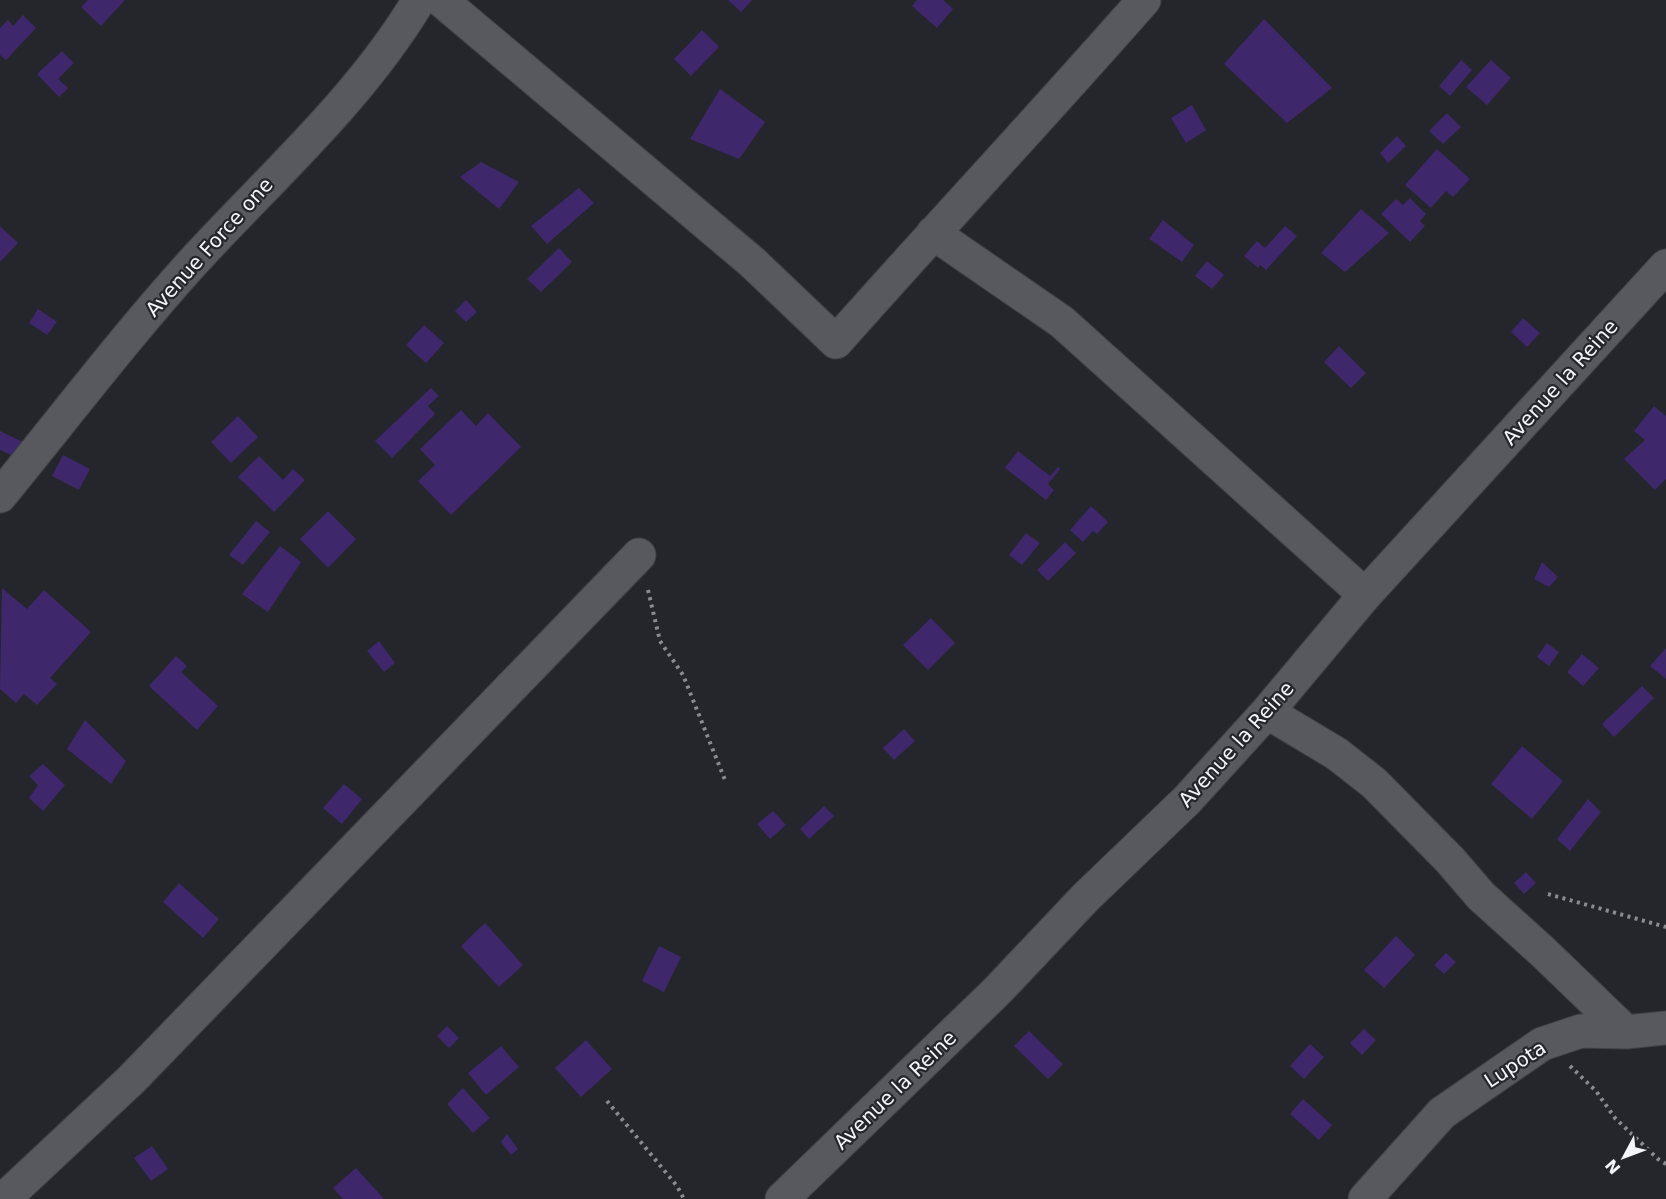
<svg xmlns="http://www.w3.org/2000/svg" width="1666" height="1199" font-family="'DejaVu Sans',sans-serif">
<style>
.building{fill:#3f276c}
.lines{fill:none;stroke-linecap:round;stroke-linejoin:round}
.minor-casing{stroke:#404245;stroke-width:35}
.path{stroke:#8a8c90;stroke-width:4;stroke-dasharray:3 4.5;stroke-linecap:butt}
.minor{stroke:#58595f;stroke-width:33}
.labels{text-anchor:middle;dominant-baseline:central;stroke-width:4.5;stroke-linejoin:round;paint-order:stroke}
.street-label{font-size:20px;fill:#f4f5f8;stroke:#24262b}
</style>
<rect width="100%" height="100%" fill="#24262b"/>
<!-- building -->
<path class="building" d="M88,0H125L101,26L81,7Z
M728,0H752L741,12Z
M917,0H943L953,9L937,28L912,6Z
M23,15L36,28L6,60L0,55V28L8,20L13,26Z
M1264,19L1332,88L1287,123L1224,64Z
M702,30L719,47L691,76L674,59Z
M62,51L74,63L58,79L68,88L59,97L37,74Z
M1461,60L1472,70L1450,96L1439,86Z
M1491,60L1511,78L1487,105L1466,87Z
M720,89L765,122L739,159L690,139Z
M1192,105L1206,130L1186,143L1171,118Z
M1447,113L1461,127L1443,144L1429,131Z
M1397,136L1406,146L1388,163L1380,153Z
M1437,149L1470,179L1453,197L1446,191L1431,208L1405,185Z
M481,162L519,182L499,209L460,177Z
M579,188L594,203L547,244L531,226Z
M1410,198L1426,214L1420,221L1425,226L1410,242L1381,214L1396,199L1403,205Z
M1361,209L1389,233L1345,272L1321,253Z
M1163,220L1194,245L1182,262L1149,239Z
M0,226L18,243L0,262Z
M1285,226L1297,236L1266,270L1260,265L1258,268L1244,256L1257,241L1265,248Z
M559,248L572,262L541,292L527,279Z
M1207,261L1224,275L1212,289L1195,276Z
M466,300L477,312L466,322L455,311Z
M38,309L57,322L47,335L29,323Z
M1523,318L1540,333L1527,347L1511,332Z
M424,325L444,343L426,363L406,345Z
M1339,346L1366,373L1351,388L1324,362Z
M431,388L439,396L428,406L435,414L392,458L375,441Z
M1654,406L1666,416V479L1655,490L1624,459L1645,440L1634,431Z
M461,410L476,426L488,413L521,447L451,515L418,481L435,465L420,449Z
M238,416L258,437L231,463L211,442Z
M0,431L27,444L20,459L0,450Z
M1018,451L1050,476L1058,467L1060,469L1048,484L1054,490L1046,500L1005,468Z
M63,455L90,469L79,490L52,476Z
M259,456L283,480L293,469L305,480L274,512L238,477Z
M1091,506L1108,522L1097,534L1093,531L1083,542L1070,530Z
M328,511L356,539L328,568L300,539Z
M256,521L270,532L243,565L229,555Z
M1026,533L1040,543L1022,565L1009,555Z
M1065,542L1076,553L1048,581L1037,570Z
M280,546L301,562L268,612L242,594Z
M1542,562L1558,577L1549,587L1534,579Z
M2,588L27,609L44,590L91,632L50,678L57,684L37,705L24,694L16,703L0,689Z
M931,618L955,643L928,670L903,645Z
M379,641L395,663L384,672L367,651Z
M1547,643L1559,652L1549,666L1537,657Z
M1666,648V679L1650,666Z
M1582,654L1599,668L1583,686L1567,672Z
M176,656L187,666L181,672L218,706L197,730L149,686Z
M1642,686L1654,698L1614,737L1602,724Z
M85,720L126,761L111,784L67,749Z
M904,729L915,741L894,760L883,748Z
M1522,746L1563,781L1532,819L1491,784Z
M43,764L65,785L43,811L29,798L38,785L29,776Z
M344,784L362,799L342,824L323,808Z
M1588,799L1601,812L1570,851L1557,839Z
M824,806L834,816L809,839L800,829Z
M773,811L786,825L770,839L757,824Z
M1526,872L1536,883L1524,894L1514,883Z
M179,883L219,919L203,938L163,902Z
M485,923L523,965L499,987L461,946Z
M1396,936L1415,955L1384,988L1364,970Z
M659,946L681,957L664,992L642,981Z
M1446,953L1456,962L1444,974L1434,965Z
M447,1026L459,1038L449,1048L437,1036Z
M1364,1029L1376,1040L1362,1055L1350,1043Z
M1029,1031L1063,1064L1048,1079L1014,1046Z
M586,1040L612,1069L581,1097L555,1068Z
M1310,1044L1324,1057L1304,1079L1290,1066Z
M501,1046L519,1067L486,1095L468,1073Z
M463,1088L490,1118L473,1133L447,1104Z
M1303,1099L1332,1125L1319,1140L1290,1114Z
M507,1134L518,1149L511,1155L501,1142Z
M152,1146L168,1169L151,1181L134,1158Z
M356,1168L384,1199H343L333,1188Z"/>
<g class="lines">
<defs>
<path id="minor" d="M441,0L752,262L836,342C938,227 1043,115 1144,0
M933,233L1062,322L1365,595
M0,496C64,418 126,336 194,261C271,177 360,99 419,0
M1267,712L1337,754L1374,783L1450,860L1481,896L1543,952L1626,1032
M4,1199L132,1079L639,555
M782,1199L997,991L1085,898L1187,800L1267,712L1365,595L1666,266
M1365,1199L1442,1113L1542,1044L1581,1031L1626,1032L1666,1028"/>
</defs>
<!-- minor casing -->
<use href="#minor" class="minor-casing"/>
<!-- path -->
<path class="path" d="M648,590L660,641L683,675L725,780
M1548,894L1666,927
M1570,1066L1596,1091L1615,1118L1658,1159L1666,1164
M607,1101L677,1186L684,1199"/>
<!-- minor -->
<use href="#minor" class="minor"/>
</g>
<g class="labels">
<!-- street labels -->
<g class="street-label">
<text transform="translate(209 247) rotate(-48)">Avenue Force one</text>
<text transform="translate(1560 382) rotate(-48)">Avenue la Reine</text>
<text transform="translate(1236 744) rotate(-48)">Avenue la Reine</text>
<text transform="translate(1515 1064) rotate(-33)">Lupota</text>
<text transform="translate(895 1090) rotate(-44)">Avenue la Reine</text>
</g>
</g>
<!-- north arrow -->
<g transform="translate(1624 1157) rotate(229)" stroke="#24262b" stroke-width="4.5" paint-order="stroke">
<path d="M0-4.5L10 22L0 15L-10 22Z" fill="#f4f5f8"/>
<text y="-9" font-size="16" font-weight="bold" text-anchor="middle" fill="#f4f5f8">N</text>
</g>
</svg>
